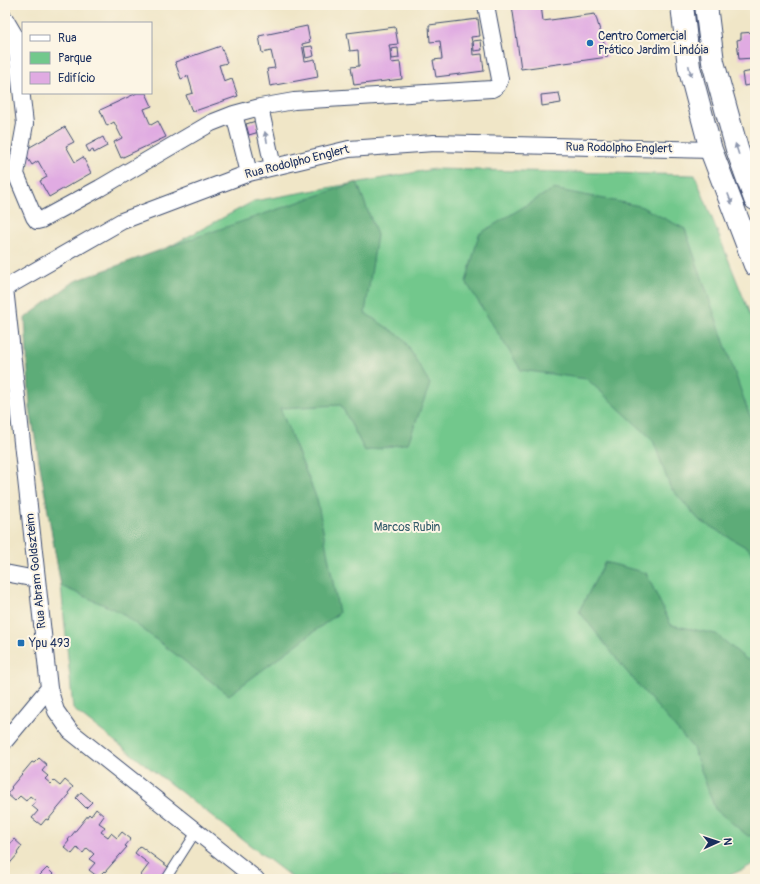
<svg xmlns="http://www.w3.org/2000/svg" width="760" height="884" font-family="Pangolin,sans-serif">
<style>
.green{fill:#72c88c;stroke:#467c75}
.forest{fill:#5dac78;stroke:#3c6e6b}
.building{fill:#e0abe2}
.lines{fill:none;stroke-linecap:round;stroke-linejoin:round}
.service-casing{stroke:#3b4a6e;stroke-width:10}
.minor-casing{stroke:#3b4a6e;stroke-width:18}
.primary-casing{stroke:#3b4a6e;stroke-width:24}
.service{stroke:#fff;stroke-width:8}
.minor{stroke:#fff;stroke-width:16}
.primary{stroke:#fff;stroke-width:22}
.oneway{fill:#8d97ae}
.poi-dot{fill:#1f6fb2;stroke:#fcf5e5;stroke-width:1.5}
.labels{text-anchor:middle;dominant-baseline:central;stroke-width:4;stroke-linejoin:round;paint-order:stroke}
.poi-label{font-size:12px;fill:#1b2f5e;stroke:#fcf5e5;text-anchor:start}
.street-label{font-size:12px;fill:#1b2f5e;stroke:#fcf5e5}
.park-label{font-size:12px;fill:#355d6c;stroke:#fcf5e5}
</style>
<rect width="100%" height="100%" fill="#fcf5e5"/>
<filter id="ink" filterUnits="userSpaceOnUse"><feTurbulence type="fractalNoise" baseFrequency=".025" numOctaves="2"/><feDisplacementMap in="SourceGraphic" scale="8" xChannelSelector="R" yChannelSelector="G"/><feConvolveMatrix kernelMatrix="1 2 1 2 8 2 1 2 1" color-interpolation-filters="sRGB"/></filter>
<filter id="wash" filterUnits="userSpaceOnUse"><feTurbulence type="fractalNoise" baseFrequency=".012" numOctaves="4" result="noise"/><feDisplacementMap in="SourceGraphic" scale="16" xChannelSelector="R" yChannelSelector="G"/><feGaussianBlur stdDeviation="0.9" result="paint"/><feColorMatrix in="noise" values="0 0 0 0 0 0 0 0 0 0 0 0 0 0 0 0 0 1.4 0 .05"/><feComposite in="paint" operator="in"/></filter>
<g filter="url(#wash)">
<rect width="100%" height="100%" fill="#f0e6c7"/>
<!-- green -->
<path class="green" d="M434,169L695,175L755,327V863L744,869L721,879H294L73,709L35,319L254,201Z"/>
<!-- forest -->
<path class="forest" d="M357,182L377,235L365,313L403,338L430,384L408,443L365,451L341,405L280,408L317,499L339,613L229,695L120,612L61,586L30,409L25,318L75,281L191,239Z
M553,189L640,206L685,229L749,414L755,423V557L749,549L699,520L670,487L653,440L587,379L521,370L466,282L479,234Z
M605,562L646,573L671,625L716,634L746,659L755,662V835L748,836L715,809L693,748L627,672L579,611Z"/>
<g id="blocks">
<!-- building -->
<path class="building" d="M512,5H541L543,21L595,14L608,57L521,69Z
M478,19L480,36L471,37L472,42L473,55L482,54L484,71L436,77L433,60L442,59L440,41L430,42L429,25Z
M307,26L310,42L302,44L305,61L315,59L318,77L270,86L267,69L275,68L271,51L262,53L259,36Z
M395,27L398,44L389,45L390,50L391,63L400,62L402,79L354,85L351,67L359,66L358,50L350,51L347,33Z
M755,32V53H753V58L739,59L737,40L741,39V33Z
M481,40L482,50L474,51L473,41Z
M221,46L227,63L219,65L223,78L224,82L232,79L238,96L192,112L186,95L193,93L188,76L181,79L175,62Z
M312,46L314,56L306,58L304,47Z
M398,48L399,58L392,59L391,49Z
M753,71L755,84L744,86L742,73Z
M137,93H146L152,106L144,109L149,121L151,125L158,121L166,137L121,158L114,142L122,138L114,122L107,126L100,110Z
M559,93L561,103L542,106L541,95Z
M256,121L259,132L249,135L246,124Z
M65,127L74,142L66,146L75,162L83,157L91,173L49,197L40,181L47,177L38,161L32,165L23,151Z
M103,137L107,146L94,153L93,150L89,152L86,146Z
M39,758L47,765L42,771L48,776L45,779L51,784L54,781L60,786L65,780L73,787L68,793L69,795L48,820L46,819L41,825L32,818L38,811L32,806L36,801L30,796L26,801L20,796L15,801L7,794L12,788L11,787L32,762L34,763Z
M81,792L92,802L86,808L76,798Z
M96,809L104,816L99,823L105,827L101,832L108,837L111,833L117,838L122,832L131,839L125,846L127,847L105,872L104,871L98,877L89,870L95,863L89,859L94,854L87,848L83,853L77,848L72,854L64,847L69,841L68,840L89,814L91,816Z
M14,839L22,846L17,853L18,854L5,869V842L9,845Z
M140,846L171,869L163,879H138L149,864L135,853Z
M47,868L58,879H36Z"/>
</g>
</g>
<g filter="url(#ink)">
<use href="#blocks" fill-opacity="0" stroke="#3b4a6e" stroke-width="1"/>
<g class="lines">
<defs>
<path id="service" d="M166,879L196,832"/>
<path id="minor" d="M5,19L15,36L25,124L16,174L34,217L37,221L41,220L100,188L211,123L234,114L260,107L294,101L492,89C497,87 499,85 500,79L486,5
M260,107L273,167
M234,114L249,173
M5,288L122,221L249,173L349,149L434,143L711,150
M5,288L49,688L56,711L70,731L256,879
M5,573L36,579
M5,741L49,688"/>
<path id="primary" d="M682,5L689,67L711,150L755,265
M706,5L713,62L737,149L755,199"/>
</defs>
<!-- service casing -->
<use href="#service" class="service-casing"/>
<!-- minor casing -->
<use href="#minor" class="minor-casing"/>
<!-- primary casing -->
<use href="#primary" class="primary-casing"/>
<!-- service -->
<use href="#service" class="service"/>
<!-- minor -->
<use href="#minor" class="minor"/>
<!-- primary -->
<use href="#primary" class="primary"/>
</g>
<!-- one-way arrows -->
<defs><path id="oneway-solid" d="M-6-.8H1V-3.2L6.5 0L1 3.2V.8H-6Z"/></defs>
<g class="oneway">
<use href="#oneway-solid" transform="translate(690 71) rotate(77)"/>
<use href="#oneway-solid" transform="translate(266 137) rotate(-102)"/>
<use href="#oneway-solid" transform="translate(737 149) rotate(-108)"/>
<use href="#oneway-solid" transform="translate(730 199) rotate(69)"/>
</g>
</g>
<!-- markers -->
<g class="poi-dot">
<circle cx="590" cy="43" r="4"/>
<rect x="17" y="639" width="8" height="8" rx="2"/>
</g>
<g class="labels">
<!-- poi labels -->
<g class="poi-label">
<text x="598" y="36">Centro Comercial<tspan x="598" dy="14">Prático Jardim Lindóia</tspan></text>
<text x="29" y="643">Ypu 493</text>
</g>
<!-- street labels -->
<g class="street-label">
<text transform="translate(619 148) rotate(1)">Rua Rodolpho Englert</text>
<text transform="translate(297 162) rotate(-14)">Rua Rodolpho Englert</text>
<text transform="translate(36 571) rotate(-96)">Rua Abram Goldszteim</text>
</g>
<!-- park labels -->
<g class="park-label">
<text x="407" y="527">Marcos Rubin</text>
</g>
</g>
<!-- margin -->
<rect width="760" height="884" fill="none" stroke="#fcf5e5" stroke-width="20"/>
<!-- legend -->
<rect x="22" y="22" width="130" height="72" fill="#fcf5e5" stroke="#a2a6af"/>
<rect x="30" y="35" width="20" height="6" fill="#ffffff" stroke="#a2a6af"/>
<text x="58" y="42" font-size="12" fill="#1b2f5e">Rua</text>
<rect x="30" y="52" width="20" height="12" fill="#72c88c" stroke="#a2a6af"/>
<text x="58" y="62" font-size="12" fill="#1b2f5e">Parque</text>
<rect x="30" y="72" width="20" height="12" fill="#e0abe2" stroke="#a2a6af"/>
<text x="58" y="82" font-size="12" fill="#1b2f5e">Edifício</text>
<!-- north arrow -->
<g transform="translate(718 842) rotate(87)" stroke="#fcf5e5" stroke-width="3" paint-order="stroke">
<path d="M0-3L7 15L0 10L-7 15Z" fill="#1b2f5e"/>
<text y="-6" font-size="11" font-weight="bold" text-anchor="middle" fill="#1b2f5e">N</text>
</g>
</svg>
